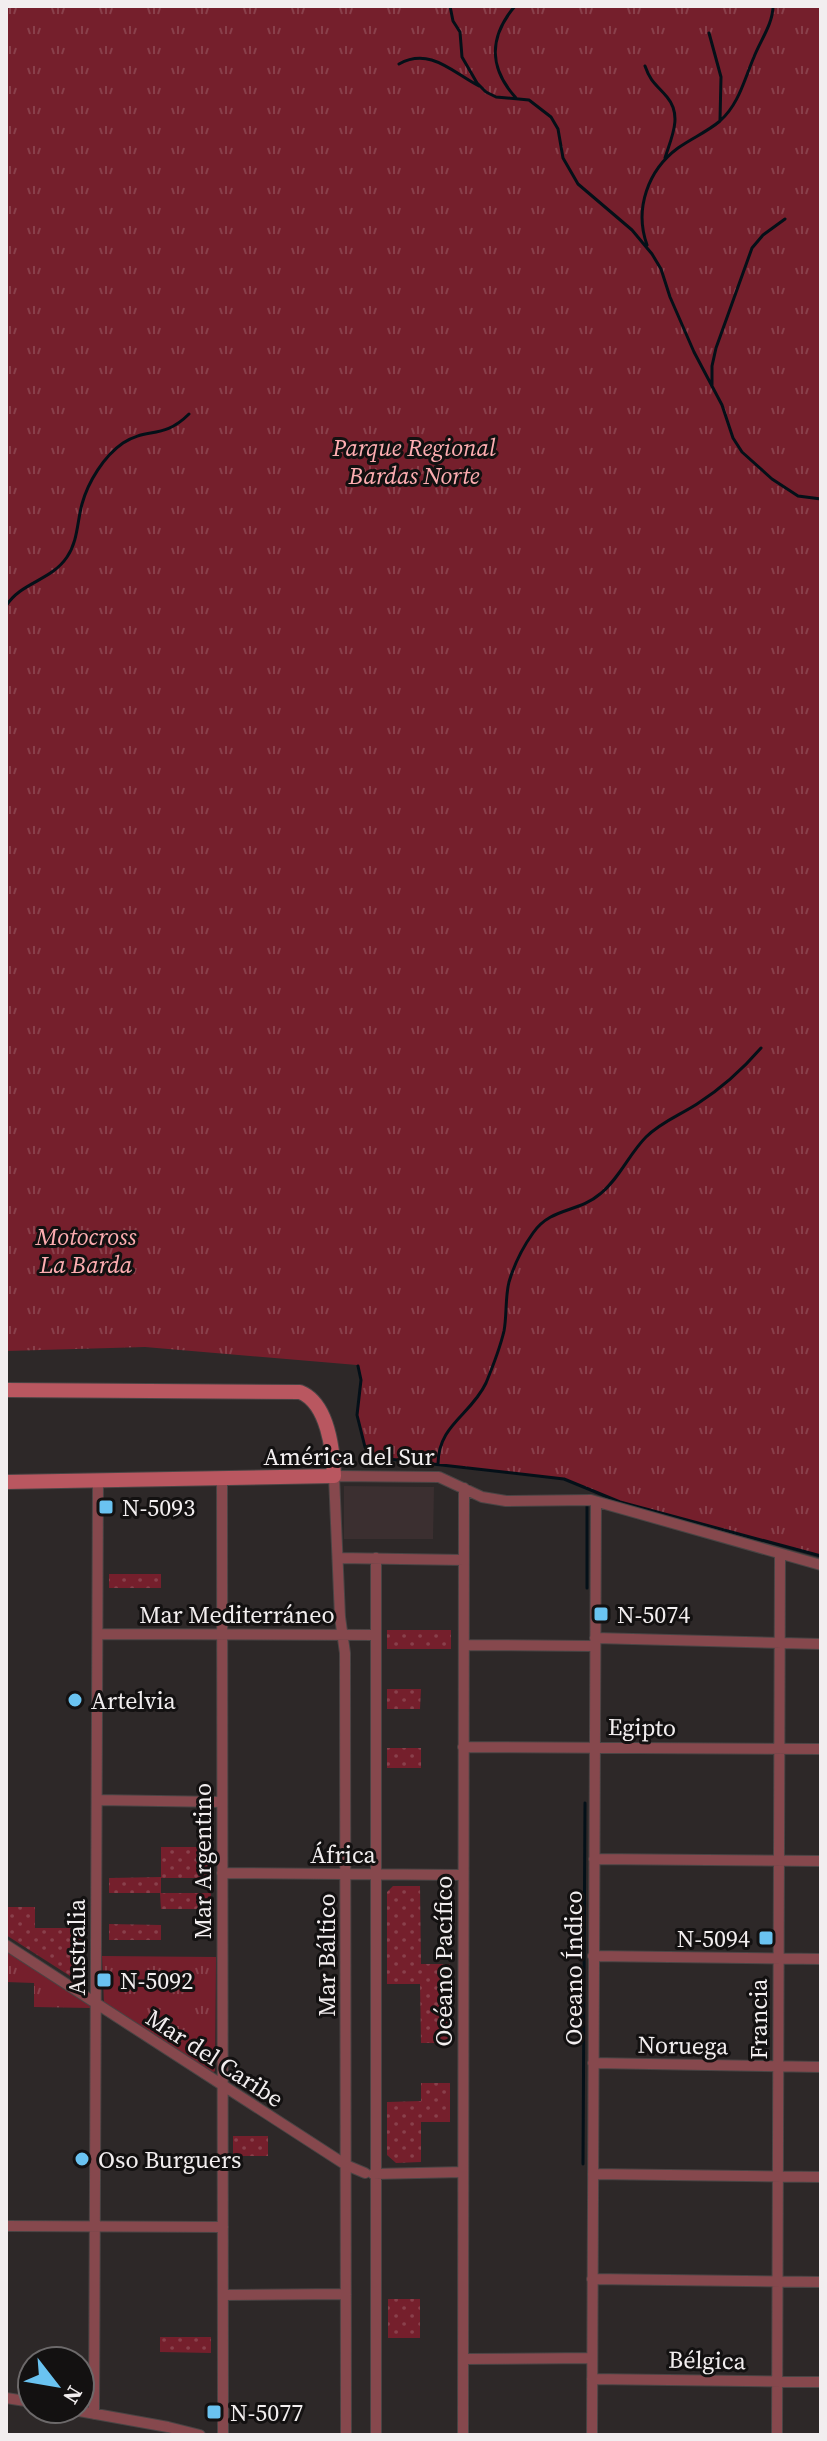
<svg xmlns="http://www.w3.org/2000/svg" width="827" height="2441" font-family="'Source Serif 4',serif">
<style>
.built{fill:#3b2f30}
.grass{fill:url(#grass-dots)}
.park{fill:url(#park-tufts)}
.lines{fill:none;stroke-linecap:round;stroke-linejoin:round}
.stream{stroke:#041018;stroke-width:3}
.street-casing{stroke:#494444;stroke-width:12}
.secondary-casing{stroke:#494444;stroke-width:16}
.street{stroke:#86484d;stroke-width:10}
.secondary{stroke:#b95760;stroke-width:14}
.poi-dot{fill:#6ac3f1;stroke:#131111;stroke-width:3}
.labels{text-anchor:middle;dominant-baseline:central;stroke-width:6;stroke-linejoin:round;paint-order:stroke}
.park-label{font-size:24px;font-style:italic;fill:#fdadb1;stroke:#131111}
.street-label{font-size:24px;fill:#f2eeef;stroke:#131111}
.poi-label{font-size:24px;fill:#f2eeef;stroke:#131111;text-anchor:start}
</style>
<defs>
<pattern id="grass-dots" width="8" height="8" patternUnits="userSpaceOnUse" patternTransform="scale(2)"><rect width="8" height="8" fill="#751f2c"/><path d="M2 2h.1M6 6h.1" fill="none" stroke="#89404b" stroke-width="1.8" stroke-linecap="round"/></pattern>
<pattern id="park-tufts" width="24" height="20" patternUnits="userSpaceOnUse" patternTransform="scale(2)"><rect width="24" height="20" fill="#751f2c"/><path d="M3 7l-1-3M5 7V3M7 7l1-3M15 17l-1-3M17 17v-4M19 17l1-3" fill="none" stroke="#89404b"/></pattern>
</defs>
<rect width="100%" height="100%" fill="#2d2828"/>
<!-- built -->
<path class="built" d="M344,1486L434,1487L433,1539H344Z"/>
<!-- grass -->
<path class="grass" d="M109,1574H161V1588H109Z
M387,1630H451V1649H387Z
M387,1689H421L420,1709H387Z
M387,1748H421V1768H387Z
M161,1847H211V1878H161V1893H211L210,1909H161L160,1893H109V1878L161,1877Z
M393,1886H420L421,1964H450V2043H421L420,1984H387V1892Z
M6,1907H35V1928H86V1980L81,1983L6,1935Z
M109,1924L161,1925V1940H109Z
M421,2083H450V2122H421V2162L396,2163L387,2155V2102L421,2101Z
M233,2136H268V2156H233Z
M388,2299H420V2338H388Z
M160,2337H211V2353L160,2352Z"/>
<!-- park -->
<path class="park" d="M6,6H821V1556L620,1502L564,1479L380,1458L373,1455L365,1447L357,1415L361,1380L357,1365L145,1347L6,1351Z
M6,1950L88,2003L91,2008L34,2007V1983L6,1982Z
M102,1956L216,1957L215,2071L211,2074L104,2003Z"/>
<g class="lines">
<!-- stream -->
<path class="stream" d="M450,6L453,21L460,32L462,57L477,83L486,92L496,97L529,100L551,117L558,129L563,158L578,184L632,230L652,254L661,269L670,297L694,352L722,405L733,438L742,452L772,479L798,496L821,499
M515,6C488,38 489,68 516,98
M709,33L721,77L720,120
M399,64C430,47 452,72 479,86
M645,66C651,83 656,84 667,97C683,116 671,138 665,158
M647,245C634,209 648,170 678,148C692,138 707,132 720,121C739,104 744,80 754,57C760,41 773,24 773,6
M712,385V366L716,348L752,248L763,235L785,219
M6,606C21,582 51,581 67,557C78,541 77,522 82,504C88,482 104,456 123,443C147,427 163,440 189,414
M358,1366L361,1380L357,1415L365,1447L373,1455L380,1458L564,1479L620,1502L821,1556
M438,1464C438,1425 471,1415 486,1383C493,1366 500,1348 504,1331C507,1315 505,1298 509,1282C514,1265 523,1247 533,1233C551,1207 578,1213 600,1194C619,1179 629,1154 646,1137C661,1122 680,1115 697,1104C722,1088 742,1070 761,1048
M587,1588V1505
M583,2164L585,1803"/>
<defs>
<path id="street" d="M222,1478L223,2435
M338,1558L464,1560
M376,1558V2435
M98,1634L376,1635
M595,1638L821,1644
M464,1645L594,1646
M463,1747L821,1749
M97,1800L222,1802
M594,1859L821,1861
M222,1873L463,1875
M6,1945L346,2165L365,2173
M593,1956L821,1959
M593,2063L821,2067
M373,2174L463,2172
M593,2174L821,2177
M6,2226L223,2227
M592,2279L821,2282
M223,2295L346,2294
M463,2359L592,2358
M592,2379L821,2382
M6,2398L32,2402
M68,2409L168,2427L200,2435
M94,2414L98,1480
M346,2435L345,1653L340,1617L334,1476L439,1477L482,1497L506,1501L591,1500L821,1565
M463,2435L464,1488
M592,2435L596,1502
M777,2435L780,1555"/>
<path id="secondary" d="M6,1390L300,1392C328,1403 333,1451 334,1476L6,1482"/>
</defs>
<!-- street casing -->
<use href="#street" class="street-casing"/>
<!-- secondary casing -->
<use href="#secondary" class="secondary-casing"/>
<!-- street -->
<use href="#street" class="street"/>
<!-- secondary -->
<use href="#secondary" class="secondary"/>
</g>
<!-- markers -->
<g class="poi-dot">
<rect x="98" y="1499" width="16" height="16" rx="4"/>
<rect x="593" y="1606" width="16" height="16" rx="4"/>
<circle cx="75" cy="1700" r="8"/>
<rect x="758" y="1930" width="16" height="16" rx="4"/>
<rect x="96" y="1972" width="16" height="16" rx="4"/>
<circle cx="82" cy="2159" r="8"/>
<rect x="206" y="2404" width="16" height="16" rx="4"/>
</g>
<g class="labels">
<!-- park labels -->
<g class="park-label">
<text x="414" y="447">Parque Regional<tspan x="414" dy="28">Bardas Norte</tspan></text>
<text x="86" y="1236">Motocross<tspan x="86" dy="28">La Barda</tspan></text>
</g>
<!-- street labels -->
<g class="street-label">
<text x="349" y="1456">América del Sur</text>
<text x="237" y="1614">Mar Mediterráneo</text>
<text transform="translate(642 1727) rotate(1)">Egipto</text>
<text x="343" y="1854">África</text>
<text transform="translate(202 1861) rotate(-90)">Mar Argentino</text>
<text transform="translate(76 1947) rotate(-90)">Australia</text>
<text transform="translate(326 1955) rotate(-90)">Mar Báltico</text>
<text transform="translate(443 1961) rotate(-90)">Océano Pacífico</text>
<text transform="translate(573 1968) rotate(-90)">Oceano Índico</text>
<text transform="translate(758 2019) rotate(-90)">Francia</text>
<text transform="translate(683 2045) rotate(1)">Noruega</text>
<text transform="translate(215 2058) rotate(33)">Mar del Caribe</text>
<text transform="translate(707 2360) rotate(1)">Bélgica</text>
</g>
<!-- poi labels -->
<g class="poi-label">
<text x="122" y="1507">N-5093</text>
<text x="617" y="1614">N-5074</text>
<text x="91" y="1700">Artelvia</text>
<text x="750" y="1938" text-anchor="end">N-5094</text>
<text x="120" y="1980">N-5092</text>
<text x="98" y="2159">Oso Burguers</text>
<text x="230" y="2412">N-5077</text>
</g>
</g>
<!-- border -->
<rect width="827" height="2441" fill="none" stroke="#f2eeef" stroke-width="16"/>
<!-- north arrow -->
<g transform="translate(56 2385) rotate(121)"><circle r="38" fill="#131111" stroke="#6c696a" stroke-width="2"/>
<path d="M0-6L14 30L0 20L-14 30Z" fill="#6ac3f1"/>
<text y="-12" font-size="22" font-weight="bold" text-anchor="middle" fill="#f2eeef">N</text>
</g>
</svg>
